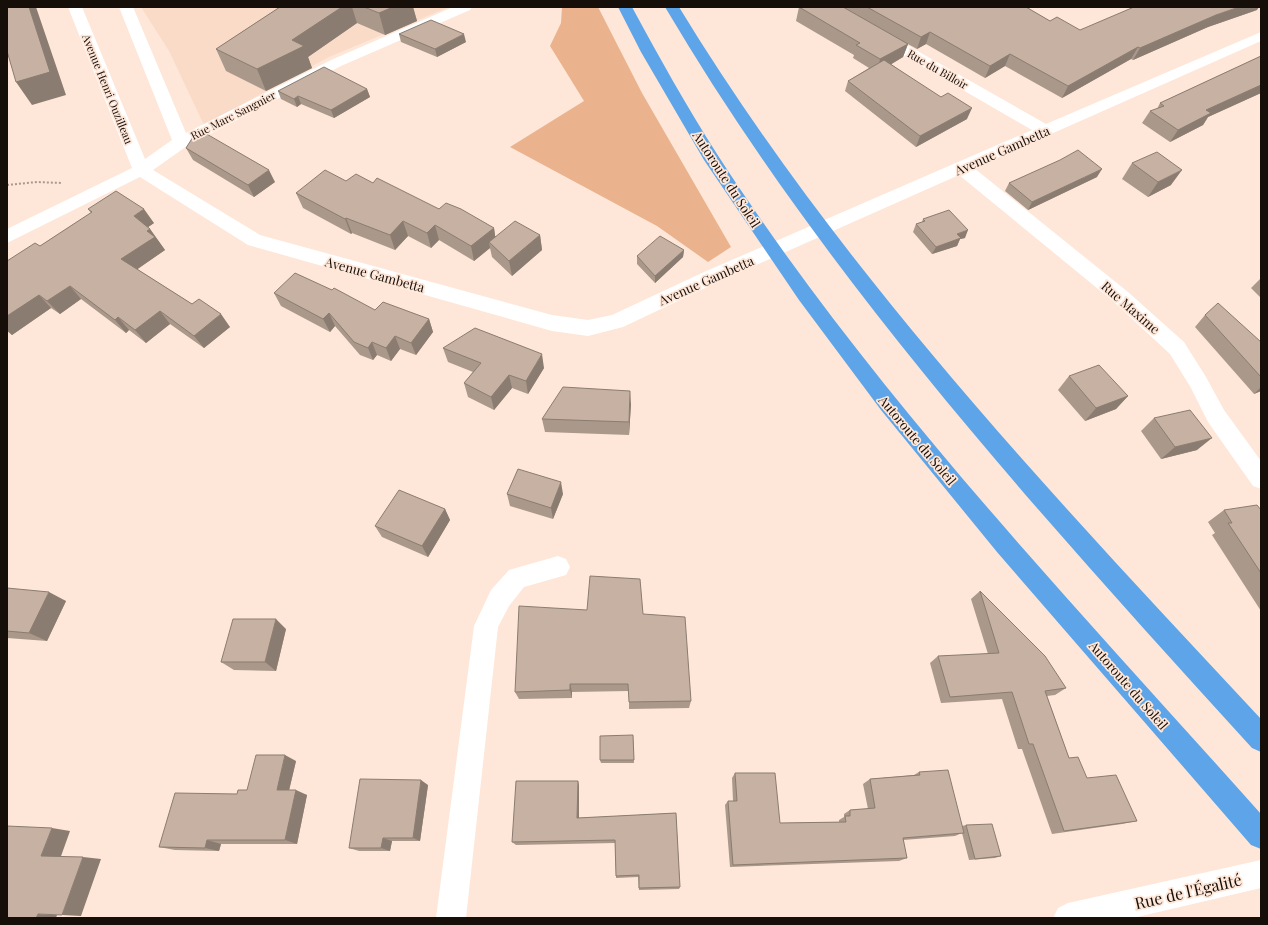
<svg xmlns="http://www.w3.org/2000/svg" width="1268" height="925" font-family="'Playfair Display',serif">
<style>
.built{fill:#f9dbc8}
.green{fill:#eab38e}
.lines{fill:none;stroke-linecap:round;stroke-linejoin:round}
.path{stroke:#aa988d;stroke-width:2;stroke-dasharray:2 2;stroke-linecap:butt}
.minor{fill:#fff;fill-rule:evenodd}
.highway{fill:#5da5e8;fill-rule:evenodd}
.wall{fill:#aa988b}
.shaded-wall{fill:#8b7c71}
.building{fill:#c6b1a2;stroke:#8b7c71}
.labels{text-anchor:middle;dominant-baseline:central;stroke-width:3.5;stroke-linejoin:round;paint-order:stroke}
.far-street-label{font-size:11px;fill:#160e09;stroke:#fee7d8}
.street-label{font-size:13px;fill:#160e09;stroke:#fee7d8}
.near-street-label{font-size:16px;fill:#160e09;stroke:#fee7d8}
</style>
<rect width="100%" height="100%" fill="#fee7d8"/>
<!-- built -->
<path class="built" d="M141,7H449L329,57L204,125L169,51Z"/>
<!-- green -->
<path class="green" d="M562,7H598L642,93L731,247L708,262L657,226L510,147L584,101L550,46L561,23Z"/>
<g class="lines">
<!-- path -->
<path class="path" d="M7,185L37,182L62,183"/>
<!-- minor -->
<path class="minor" d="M68,7H82L145,159L172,140L119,7H133L186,133L331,60L453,7H472L470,10L341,66L187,146L153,170L260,235L552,315L588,320L612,315L704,272L1032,130L825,10L823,7H840L1046,124L1261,32V41L974,168L1128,292L1184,342L1206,377L1224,410L1261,461V489L1253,486L1208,422L1191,388L1170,354L1114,302L959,175L718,282L623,327L588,336L552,331L248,245L140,177L7,243V229L132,168Z
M558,556L566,559L570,567L566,575L524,587L509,606L498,627L466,918H436L474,626L491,590L509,570Z
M1261,860V888L1133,918H1053L1058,908L1068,903Z"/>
<!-- highway -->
<path class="highway" d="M618,7H632C659,57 687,107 717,154C872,394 1072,602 1261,814V849L1251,845L997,552L881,410L799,300L704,160L641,52Z
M665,7H679C839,270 1052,495 1261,719V752L1252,748C1040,515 826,280 665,7Z"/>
</g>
<!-- wall -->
<path class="wall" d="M280,7H413L417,21L385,35L357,23L308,57L312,68L266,91L226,71L216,49Z
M799,7H1026L1050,21L1080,30L1257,10L1208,27L1133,60L1131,59L1062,98L1005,66L985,78L926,44L917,49L886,32L908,44L903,57L891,64L967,119L916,147L845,91L848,81L869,68L853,58L854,55L796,21Z
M399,34L466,42L437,57L401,42Z
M1261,56V93L1208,117L1203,125L1170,142L1142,123L1150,111L1157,109L1160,103Z
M367,89L370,97L334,118L301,104L297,107L281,99L278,91Z
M186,148L275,182L254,197L193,160Z
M1132,163L1171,185L1148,197L1122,179Z
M1097,177L1028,210L1005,191L1009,183Z
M346,181L439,209L494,228L495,236L540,235L542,250L512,276L492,257L490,248L474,261L439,240L431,248L408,236L395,250L352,233L351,234L303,208L296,193Z
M88,209L154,223L148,227L150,229L165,250L137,269L192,304L230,327L204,348L170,324L146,343L129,330L126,333L81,299L60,314L51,308L12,335L7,331V261L40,246L91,213Z
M923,219L965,238L960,239L957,246L932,254L913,232L916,224L922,222Z
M684,250L683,257L655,283L637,264V256Z
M1261,278V298L1251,288Z
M274,293L429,319L433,332L416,355L400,349L391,361L377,355L373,360L360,355L335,326L330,332L281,306Z
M1205,315L1261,342V391L1254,394L1195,327Z
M443,348L544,368L528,394L512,388L494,410L468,397L464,383L473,372L448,362Z
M1069,376L1128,396L1116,409L1085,421L1058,390Z
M631,404L629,435L545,432L542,419Z
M1154,418L1197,450L1161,459L1141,431Z
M507,494H563L553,519L510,506Z
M445,509L450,520L428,557L382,537L375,526Z
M1224,510H1261V611L1212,535L1215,533L1208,522Z
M7,588L66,601L47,641L7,638Z
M980,591L1066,688L1055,695L1047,696L1069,758L1087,778L1137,821L1122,824L1052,834L1022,749H1018L1002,699L941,703L930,663L938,656L988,654L971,599Z
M643,614L691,701L689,708L629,709V691L572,692V698L519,699L515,692Z
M286,629L276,671L234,670L221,662Z
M633,735L634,763H601L600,760Z
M296,761L289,790L307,795L297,844H221L219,851L175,850L159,847L237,794L247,790Z
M919,772L962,826L966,825L1001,856L995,858L969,860L962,833L955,836L903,840L907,858L899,861L730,867L725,805L728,801H733L732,778L735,773L780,823L839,822V820L844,817V814L850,810L868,809L863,784L870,779L914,775Z
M578,781L579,786V818L676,813L680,887L679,889L639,890L638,877L616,878V876L615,843L516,845L512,842Z
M428,785L420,841H392L390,851H359L349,848Z"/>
<!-- shaded-wall -->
<path class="shaded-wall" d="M29,7H36L66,95L32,105L16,82Z
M342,7H352L357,23L308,57L312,68L266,91L257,69L292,40Z
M391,7H413L417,21L385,35L379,13Z
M1239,7H1259L1257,10L1208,27L1133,60L1140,48L1216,15Z
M930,32L926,44L917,49L921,37Z
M464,34L466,42L437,57L435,49Z
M908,44L903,57L877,73L880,59Z
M1138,47L1131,59L1062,98L1068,86Z
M1010,54L1005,66L985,78L990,66Z
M1261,85V93L1208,117L1203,125L1170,142L1178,130L1206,110Z
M367,89L370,97L334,118L331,110Z
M298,96L301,104L297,107L294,99Z
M972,108L967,119L916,147L920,136Z
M1102,169L1097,177L1028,210L1032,202Z
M269,170L275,182L254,197L248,185Z
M1182,170L1171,185L1148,197L1158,182Z
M144,209L154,223L144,230L134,216Z
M346,218L352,233L351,234L345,219Z
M403,221L408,236L395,250L390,235Z
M435,225L439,240L431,248L427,233Z
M494,228L496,242H489L490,248L474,261L471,246Z
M150,229L165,250L132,273L121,259L147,231Z
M968,230L965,238L960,239L957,246L932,254L936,247L957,234Z
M540,235L542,250L512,276L509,261Z
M684,250L683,257L655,283V276Z
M70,286L81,299L60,314L47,301Z
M39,295L51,308L12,335L7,330V316Z
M160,311L170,324L146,343L135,330Z
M329,313L335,326L330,332L323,319Z
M221,314L230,327L204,348L194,336Z
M118,317L129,330L126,333L115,320Z
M429,319L433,332L416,355L411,343Z
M395,336L400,349L391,361L386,348Z
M372,342L377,355L373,360L368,348Z
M542,354L544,368L528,394L526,381Z
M509,375L512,388L494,410L491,397Z
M1261,387V391L1254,394Z
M630,391L631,404L629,435V422Z
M1128,396L1116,409L1085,421L1096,408Z
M1212,438L1197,450L1161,459L1175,447Z
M561,482L563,494L553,519L551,508Z
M445,509L450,520L428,557L422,546Z
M49,592L66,601L47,641L29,633Z
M276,619L286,629L276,671L265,662Z
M570,684L572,692V698L570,690Z
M285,755L296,761L288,795L277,790Z
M421,780L428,785L420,841L413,838Z
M578,781L579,786V822L577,818Z
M296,790L307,795L297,844L285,840Z
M52,828L70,831L60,859L41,856Z
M383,838L392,841L390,851L381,848Z
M207,840L221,844L219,851L205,848Z
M83,857L101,859L81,916L62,915Z
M38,914L57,915L56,918H36Z"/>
<!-- building -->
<path class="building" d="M7,7H29L50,72L16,82L7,51Z
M280,7H342L292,40L304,46L257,69L216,49Z
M364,7H393L379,13Z
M799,7H843L908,44L880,59L856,45L860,43Z
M867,7H1026L1050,21L1057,17L1080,30L1134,7H1239L1216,15L1140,48L1138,47L1068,86L1010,54L990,66L930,32L921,37Z
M431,20L464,34L435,49L399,34Z
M1261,56V85L1206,110L1211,113L1178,130L1150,111L1164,106L1160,103Z
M884,60L941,97L948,93L972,108L920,136L848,81Z
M324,67L367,89L331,110L298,96L294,99L278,91Z
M198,129L269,170L248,185L186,148Z
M1078,150L1102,169L1032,202L1009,183L1060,160Z
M1157,152L1182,170L1158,182L1132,163Z
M325,170L346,181L356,174L373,183L377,178L439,209L446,203L461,209L494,228L471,246L435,225L427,233L403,221L390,235L346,218L345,219L296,193Z
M116,191L144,209L134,216L150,229L147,231L155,237L121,259L192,304L199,299L221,314L194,336L160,311L135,330L118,317L115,320L70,286L47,301L39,295L7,316V261L35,243L40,246L92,212L88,209Z
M949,210L968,230L957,234L961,238L936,247L916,224L925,221L923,219Z
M515,221L540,235L509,261L489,242Z
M660,236L684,250L655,276L637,256Z
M295,273L332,290L334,288L375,310L383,302L429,319L411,343L395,336L386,348L372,342L368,348L354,342L329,313L323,319L274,293Z
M1218,303L1261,342V377L1205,315Z
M475,328L542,354L526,381L509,375L491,397L464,383L481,363L443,348Z
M1099,365L1128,396L1096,408L1069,376Z
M563,387L630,391L629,422L542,419Z
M1190,410L1212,438L1175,447L1154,418Z
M518,469L561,482L551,508L507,494Z
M399,490L445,509L422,546L375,526Z
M1257,505L1261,510V573L1228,523H1232L1224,510Z
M590,576L640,579L643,614L685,617L691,701L629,702L628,684H570V690L515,692L519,606L587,610Z
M7,588L49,592L29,633L7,631Z
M980,591L1045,656L1066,688L1045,691L1069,758L1078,757L1087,778L1116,775L1137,821L1064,831L1033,744H1029L1012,692L950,697L938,656L999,653Z
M233,619H276L265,662H221Z
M633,735L634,760H600V736Z
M256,755H285L277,790H296L285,840H207L205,848L159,847L175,793L237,794L238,790H247Z
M948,770L964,833L903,838L907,858L733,865L728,801H737L735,773H775L780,823L846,822L845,816H850V810L875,808L870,779L920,775L919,772Z
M360,779L421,780L413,838H383L381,848H349Z
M516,781H578L577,818L676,813L680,887L639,888V875L616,876L615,840L512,842Z
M992,824L1001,856L975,859L966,825Z
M7,826L52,828L41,856L83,857L62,915L38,914L36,918H7Z"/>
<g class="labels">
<!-- far-street labels -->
<g class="far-street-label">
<text transform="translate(938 69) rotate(30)">Rue du Billoir</text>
<text transform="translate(108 89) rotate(68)">Avenue Henri Ouzilleau</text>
<text transform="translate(233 115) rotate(-27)">Rue Marc Sangnier</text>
</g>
<!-- street labels -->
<g class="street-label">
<text transform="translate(1002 150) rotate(-24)">Avenue Gambetta</text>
<text transform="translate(727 179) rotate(57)">Autoroute du Soleil</text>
<text transform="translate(375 274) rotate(15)">Avenue Gambetta</text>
<text transform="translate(706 280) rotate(-24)">Avenue Gambetta</text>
<text transform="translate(1131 307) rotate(41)">Rue Maxime</text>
<text transform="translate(918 440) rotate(50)">Autoroute du Soleil</text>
<text transform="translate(1129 685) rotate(49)">Autoroute du Soleil</text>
</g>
<!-- near-street labels -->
<g class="near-street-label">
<text transform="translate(1188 891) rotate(-13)">Rue de l'Égalité</text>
</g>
</g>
<!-- border -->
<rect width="1268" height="925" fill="none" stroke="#160e09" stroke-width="16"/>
</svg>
